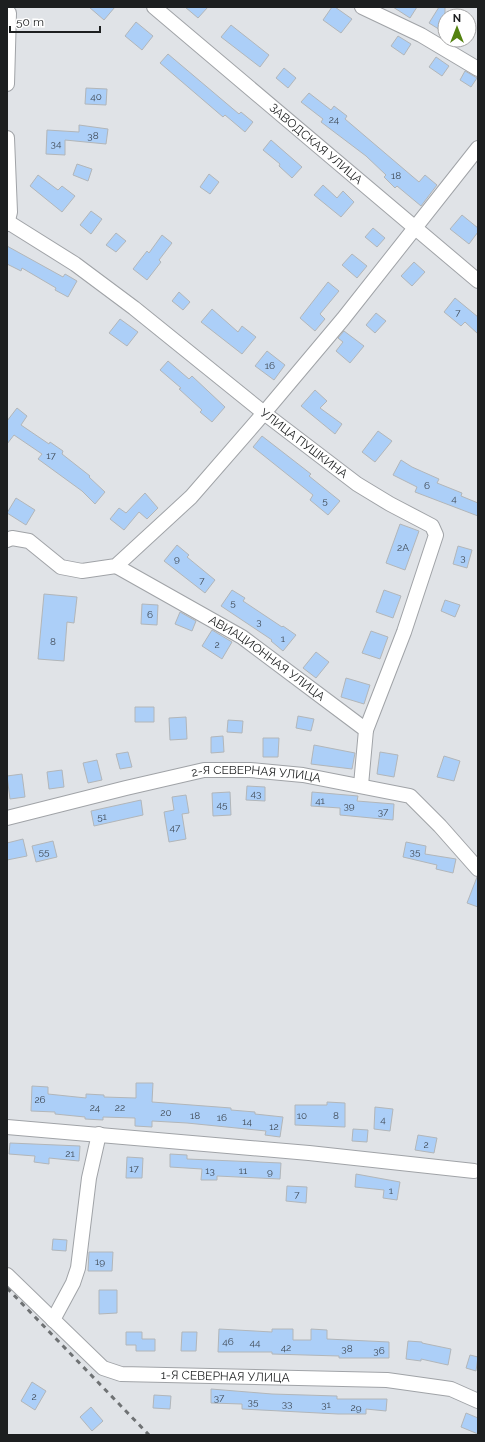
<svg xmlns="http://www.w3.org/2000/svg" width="485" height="1442" font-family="Raleway,sans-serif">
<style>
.building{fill:#accff8;stroke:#b2b6b9}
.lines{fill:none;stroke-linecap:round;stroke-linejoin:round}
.minor-casing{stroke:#a0a3a7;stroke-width:16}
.minor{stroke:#fff;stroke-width:14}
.rail{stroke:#6f7274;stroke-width:3;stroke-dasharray:5 5;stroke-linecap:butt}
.labels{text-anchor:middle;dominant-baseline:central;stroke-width:3;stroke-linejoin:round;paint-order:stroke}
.number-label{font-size:10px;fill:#414b56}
.street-label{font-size:12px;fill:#1d1f20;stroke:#fff}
</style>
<rect width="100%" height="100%" fill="#e0e3e7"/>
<!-- building -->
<path class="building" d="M89,7H115L104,20Z
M185,7H208L198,18Z
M332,7H335L352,19L341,33L323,20Z
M393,7H417L410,18Z
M439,7H445V33L429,23Z
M136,22L153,36L142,50L125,36Z
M231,25L269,55L260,67L221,37Z
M398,36L411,44L404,55L391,46Z
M168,54L239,114L241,112L253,122L245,132L225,115L223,117L160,63Z
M436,57L449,66L442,76L429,67Z
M284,68L296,78L288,88L276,78Z
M465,71L477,78L471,87L460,80Z
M86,88L107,89L106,105L85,104Z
M309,93L331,110L334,106L347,116L345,119L419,182L425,175L437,185L421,206L397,186L395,188L384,177L386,175L366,156L321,122L323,119L301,102Z
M79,125L108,129L106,144L65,140V155L46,154L47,130L79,132Z
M271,140L302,167L292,178L279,166L280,164L263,150Z
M77,164L92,169L88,181L73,175Z
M209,174L219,182L210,194L200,187Z
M38,175L58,190L62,186L75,196L62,212L30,186Z
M323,185L337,198L343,191L354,202L341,217L314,195Z
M91,211L102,219L91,234L80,225Z
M462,215L478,228V232L469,244L450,229Z
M373,228L385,238L377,247L365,237Z
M116,233L126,241L116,252L106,245Z
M162,235L172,243L159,260L161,262L147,280L133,269L147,251L149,253Z
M7,246L63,277L65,274L77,281L68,297L55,290L56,288L22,268L21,271L7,264Z
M352,254L367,266L357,278L342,265Z
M414,262L425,272L412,286L401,276Z
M328,282L339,291L320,314L325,319L315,331L300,318Z
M179,292L190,302L183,310L172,301Z
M455,298L478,317V334L465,322L461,326L444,312Z
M212,309L238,332L242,326L256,337L242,354L201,322Z
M376,313L386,321L375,333L366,325Z
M120,319L138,332L127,346L109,333Z
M344,331L364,346L350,363L336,351L343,342L338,338Z
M267,351L285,365L274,380L255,366Z
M168,361L189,379L192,376L225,407L212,422L200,412L202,410L179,389L181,388L160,370Z
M315,390L327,401L320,408L342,424L335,434L301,406Z
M17,408L27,416L21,425L49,444L50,442L63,451L62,454L90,476L89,477L105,492L95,504L82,491L38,459L42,454L14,435L7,444V421Z
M378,431L392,441L375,462L362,452Z
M262,436L311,474L309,476L340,501L328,515L310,500L313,495L253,447Z
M401,460L412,467L439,479L437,483L462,493L461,496L478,503V516L415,492L417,487L393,475Z
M145,493L158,508L147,519L139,512L124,530L110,519L119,508L126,513Z
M16,498L35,510L26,525L7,513Z
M400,524L419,531L405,570L386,563Z
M177,545L189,555L187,557L215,580L205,593L164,561Z
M458,546L472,550L467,568L453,564Z
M232,590L245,598L243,601L282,627L283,626L296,635L283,651L271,641L272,640L221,606Z
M384,590L401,596L393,618L376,612Z
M44,594L77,597L74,623L67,622L64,661L38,659Z
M445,600L460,605L455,617L441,611Z
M142,604L158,605L157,625L141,624Z
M180,612L196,621L192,631L175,624Z
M212,630L232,642L222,659L202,646Z
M371,631L388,637L380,659L362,653Z
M316,652L329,662L316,678L303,668Z
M346,678L370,685L364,704L341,697Z
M135,707H154V722H135Z
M298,716L314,719L311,731L296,728Z
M186,717L187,739L170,740L169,718Z
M228,720L243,721L242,733L227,732Z
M223,736L224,752L211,753V737Z
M263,738H279L278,757H263Z
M314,745L355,753L352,769L311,764Z
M128,752L132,767L120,769L116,754Z
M380,752L398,755L394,777L377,774Z
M444,756L460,761L454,781L437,777Z
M97,760L102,780L88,783L83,763Z
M62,770L64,787L49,789L47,772Z
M22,774L25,797L10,799L7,776Z
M247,786L265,787V801L246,800Z
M230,792L231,815L213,816L212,793Z
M312,792L358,796L357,801L394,804L393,820L340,815V808L311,806Z
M186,795L189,813L182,814L186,839L169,842L164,812L174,810L172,797Z
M141,800L143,815L94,826L91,811Z
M23,839L27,856L7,860V843Z
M53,841L57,857L36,862L32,846Z
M406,842L426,846L425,854L456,859L453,873L436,869L437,865L403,857Z
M477,877H478V907L467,903Z
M136,1083H153L152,1102L231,1108V1110L255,1112V1114L283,1117L280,1137L265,1135L266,1131L187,1123L152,1121V1127L135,1126V1118L103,1117V1120L85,1119V1117L55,1114V1112L31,1111L32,1086L48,1087V1094L86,1098V1094L104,1095V1097L136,1098Z
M327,1102L345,1103V1127L295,1125V1105H327Z
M375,1107L393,1109L390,1131L374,1129Z
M353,1129L368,1130L367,1142L352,1141Z
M418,1135L437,1138L434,1153L415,1150Z
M10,1143L80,1146L79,1161L49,1158V1164L34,1162L35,1156L9,1154Z
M170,1154L187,1155V1159L281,1163L280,1179L217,1176V1180H201L202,1169L170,1167Z
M127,1157L143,1158L142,1178H126Z
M356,1174L400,1182L397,1200L383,1198L384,1190L355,1187Z
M287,1186L307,1187L306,1203L286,1201Z
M53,1239L67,1240L66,1251L52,1250Z
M89,1252H113L112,1271H88Z
M99,1290H117V1313L99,1314Z
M219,1329L272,1332V1329H293V1340H311V1329L327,1330V1339L389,1342V1358H339V1356L272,1354V1352H218Z
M126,1332H142V1339H155V1351H136V1345H126Z
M182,1332H197L196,1351H181Z
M408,1341L422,1342V1343L451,1349L448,1365L421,1359V1361L406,1359Z
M470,1355L478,1357L476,1371L466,1368Z
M32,1382L46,1391L35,1410L21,1401Z
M211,1389L272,1394L337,1396V1399H387L386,1411L366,1409V1414H338L242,1409V1404L211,1403Z
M154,1395L171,1396L170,1409L153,1408Z
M91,1407L103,1421L92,1431L80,1417Z
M466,1413L478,1418V1434L461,1427Z"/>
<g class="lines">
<defs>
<g id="minor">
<path id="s1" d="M154,7L478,281"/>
<path d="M362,7L421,35L478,69"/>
<path d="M7,84L9,13"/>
<path d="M7,138L10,212L7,224"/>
<path id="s2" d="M8,222L75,264L134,308L264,413L357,484L390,504L432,526L436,535L404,632L366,730"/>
<path d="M7,540L12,538L29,541L61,567L82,571L116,566L191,497L264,413L343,319L478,148"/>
<path id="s3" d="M116,566L242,637L366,730L361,785"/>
<path id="s4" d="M7,818L126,788L204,770H250L303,775L410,796L440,826L478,869"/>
<path d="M7,1127L309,1153L474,1171"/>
<path id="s5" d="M7,1275L103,1368L121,1374L387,1380L451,1389L478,1401"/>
<path d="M53,1320L73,1283L78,1268L89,1178L99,1134"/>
</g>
</defs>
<!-- minor casing -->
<use href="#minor" class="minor-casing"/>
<!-- minor -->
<use href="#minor" class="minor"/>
<!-- rail -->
<path class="rail" d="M7,1288L149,1435"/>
</g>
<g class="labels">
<!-- number labels -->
<g class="number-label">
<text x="96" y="96">40</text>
<text x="334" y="119">24</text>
<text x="93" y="135">38</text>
<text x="56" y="143">34</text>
<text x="396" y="175">18</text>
<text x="458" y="312">7</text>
<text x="270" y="365">16</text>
<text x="51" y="455">17</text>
<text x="427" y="485">6</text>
<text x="454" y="498">4</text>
<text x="325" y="500">5</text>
<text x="403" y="547">2А</text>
<text x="463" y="557">3</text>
<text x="177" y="558">9</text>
<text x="202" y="580">7</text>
<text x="233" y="602">5</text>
<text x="150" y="614">6</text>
<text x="259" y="621">3</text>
<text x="283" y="638">1</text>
<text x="53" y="641">8</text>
<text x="217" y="644">2</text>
<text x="256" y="793">43</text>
<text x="320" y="800">41</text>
<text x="222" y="804">45</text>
<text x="349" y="805">39</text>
<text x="383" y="811">37</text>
<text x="102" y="816">51</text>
<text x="175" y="827">47</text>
<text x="44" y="851">55</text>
<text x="415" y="851">35</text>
<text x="40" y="1099">26</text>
<text x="95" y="1107">24</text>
<text x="120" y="1107">22</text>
<text x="166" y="1112">20</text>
<text x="195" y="1115">18</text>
<text x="302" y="1115">10</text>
<text x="336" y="1115">8</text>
<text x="222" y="1117">16</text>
<text x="383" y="1119">4</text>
<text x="247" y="1121">14</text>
<text x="274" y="1126">12</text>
<text x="426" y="1144">2</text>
<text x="70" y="1153">21</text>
<text x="134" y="1168">17</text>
<text x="210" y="1170">13</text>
<text x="243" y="1170">11</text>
<text x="270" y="1171">9</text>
<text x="391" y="1190">1</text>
<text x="297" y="1194">7</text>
<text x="100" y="1261">19</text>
<text x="228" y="1341">46</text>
<text x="255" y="1342">44</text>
<text x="286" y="1347">42</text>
<text x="347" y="1348">38</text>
<text x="379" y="1350">36</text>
<text x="34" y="1396">2</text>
<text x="219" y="1397">37</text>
<text x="253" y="1401">35</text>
<text x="287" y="1403">33</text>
<text x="326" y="1404">31</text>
<text x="356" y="1407">29</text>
</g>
<!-- street labels -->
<g class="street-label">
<text stroke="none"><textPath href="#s1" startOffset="212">ЗАВОДСКАЯ УЛИЦА</textPath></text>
<text stroke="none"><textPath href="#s2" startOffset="370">УЛИЦА ПУШКИНА</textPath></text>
<text stroke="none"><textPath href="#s3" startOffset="177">АВИАЦИОННАЯ УЛИЦА</textPath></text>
<text stroke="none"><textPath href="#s4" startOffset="255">2-Я СЕВЕРНАЯ УЛИЦА</textPath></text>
<text stroke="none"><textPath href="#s5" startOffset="257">1-Я СЕВЕРНАЯ УЛИЦА</textPath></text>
</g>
</g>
<!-- border -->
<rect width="485" height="1442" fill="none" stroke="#1d1f20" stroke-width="16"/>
<!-- north arrow -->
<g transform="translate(457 28)"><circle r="19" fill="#ffffff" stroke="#a5a5a6"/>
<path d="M0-3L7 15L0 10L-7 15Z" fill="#53820f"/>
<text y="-6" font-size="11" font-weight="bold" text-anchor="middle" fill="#1d1f20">N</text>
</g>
<!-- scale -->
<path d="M10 26v6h90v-6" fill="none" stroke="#1d1f20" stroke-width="2"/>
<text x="16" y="26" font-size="12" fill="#1d1f20" stroke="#ffffff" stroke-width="3" paint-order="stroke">50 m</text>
</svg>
